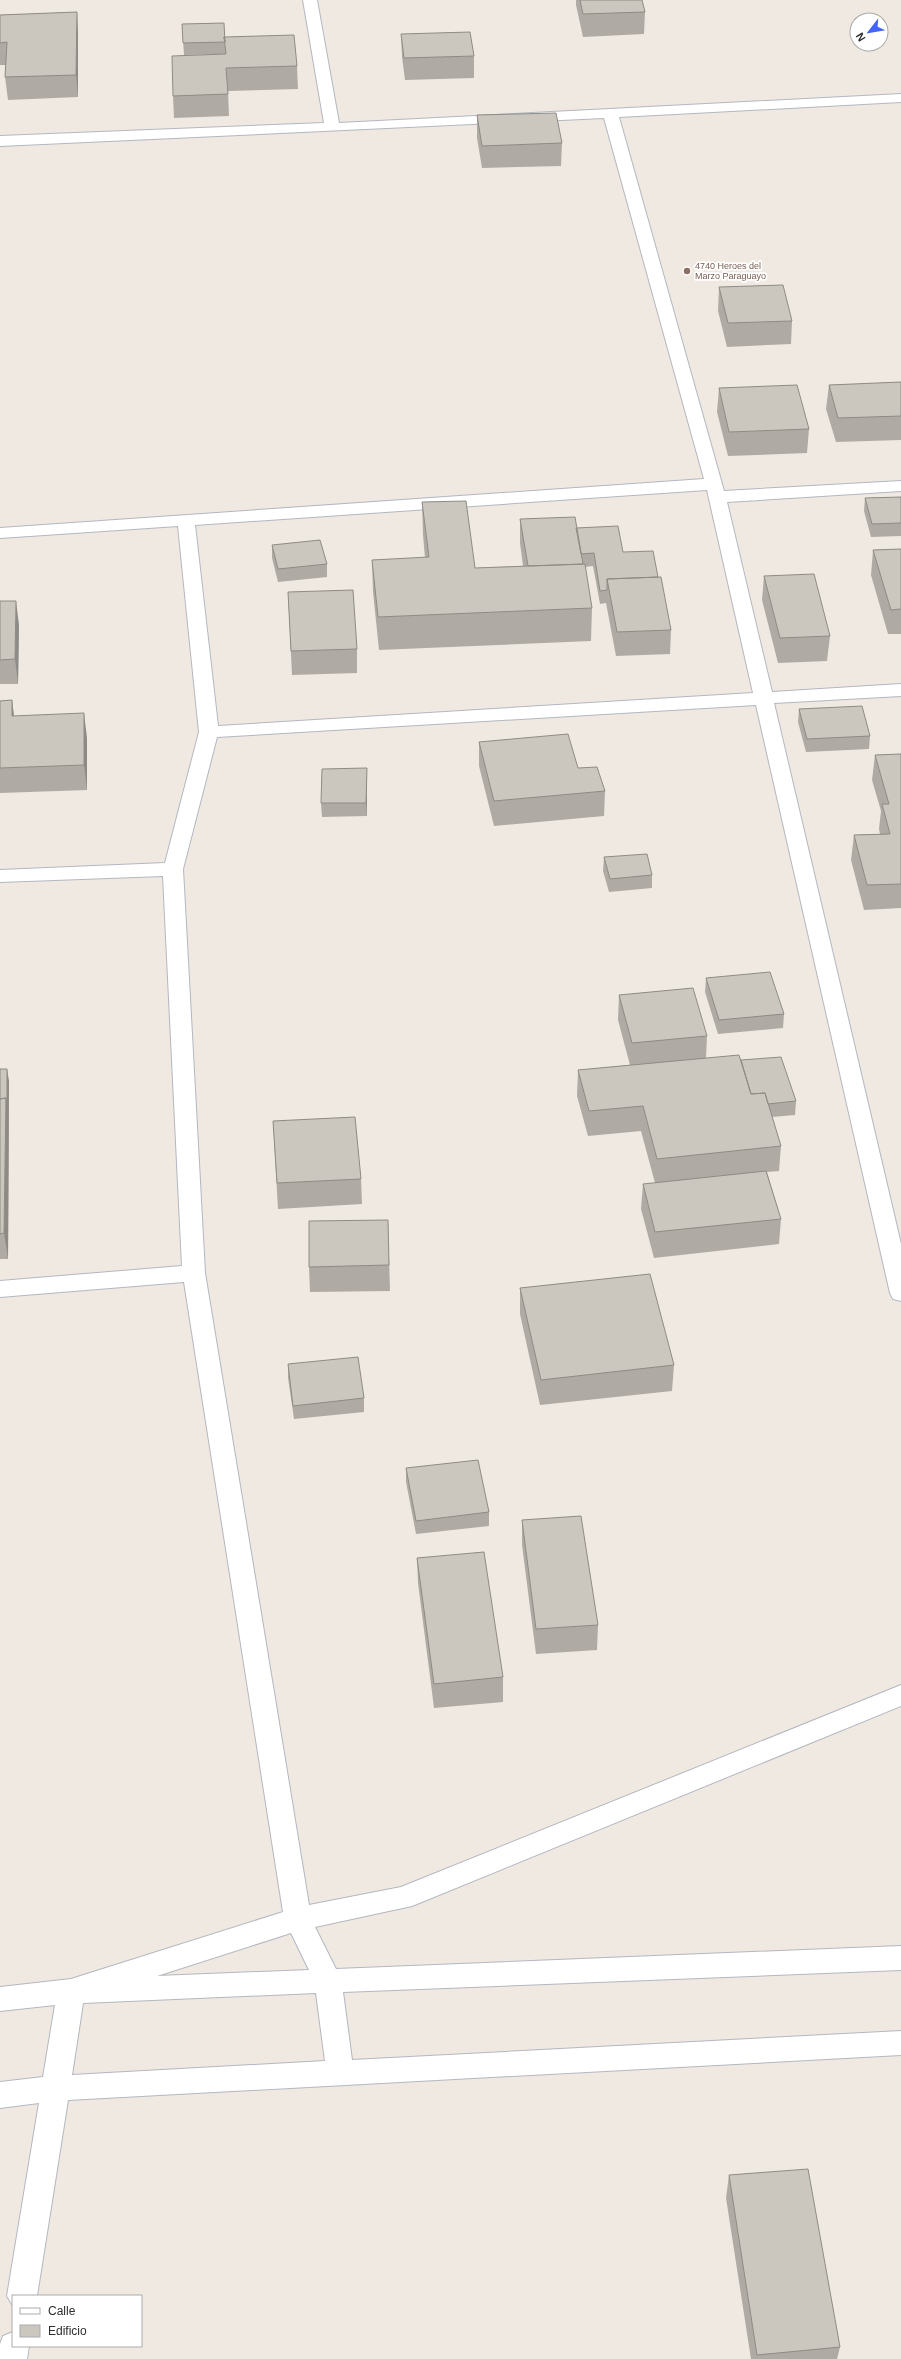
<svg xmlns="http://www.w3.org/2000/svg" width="901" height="2359" font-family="Arial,sans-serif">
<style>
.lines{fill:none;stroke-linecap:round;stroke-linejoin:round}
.street-casing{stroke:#b4b7c1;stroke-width:2}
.street{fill:#fff;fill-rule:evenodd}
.wall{fill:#afaba4}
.shaded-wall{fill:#8e8b86}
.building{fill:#cbc7bf;stroke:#8e8b86}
.education-dot{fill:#8d6e63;stroke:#fff;stroke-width:1.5}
.labels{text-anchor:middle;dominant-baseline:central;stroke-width:3.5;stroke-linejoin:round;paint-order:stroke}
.far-education-label{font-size:9px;fill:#785e54;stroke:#fff;text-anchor:start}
</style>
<rect width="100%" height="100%" fill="#efe9e1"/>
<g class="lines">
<defs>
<path id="street" d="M303,0H317L339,123L901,94V102L619,117L724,491L901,481V491L727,502L772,692L901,684V696L774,703L901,1244V1301L893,1299L890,1293L756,705L217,737L183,869L205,1273L309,1905L401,1887L901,1685V1706L412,1906L315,1927L336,1969L901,1946V1970L343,1992L352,2060L901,2031V2055L68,2100L37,2296H13V2306L7,2296L39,2103L0,2108V2082L43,2077L55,2005L0,2011V1987L71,1979L283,1912L184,1282L0,1297V1281L182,1266L163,876L0,882V870L165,863L199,732L178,526L0,538V528L704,479L604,118L0,146V136L324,123ZM707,490L753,693L218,726L195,525ZM291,1933L309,1970L157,1976ZM316,1993L325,2061L72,2075L83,2003Z
M13,2332V2346H29L27,2359H0V2344L3,2336Z"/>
</defs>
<!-- street casing -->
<use href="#street" class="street-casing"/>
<!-- street -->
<use href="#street" class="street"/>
</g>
<!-- wall -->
<path class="wall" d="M576,0H642L645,12L644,34L583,37L576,5Z
M77,12L78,34V97L8,100L5,77L6,65H0V15Z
M182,24L225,37L297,66L298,89L228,91L229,116L174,118L173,96L225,54L184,55Z
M401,34L474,56V78L405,80L402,57Z
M477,115L562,143L561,166L482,168L477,138Z
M719,287L792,321L791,344L727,347L718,311Z
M901,382V440L836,442L826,409L829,385Z
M719,388L809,429L807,453L728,456L717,412Z
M901,497V536L871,537L864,511L865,498Z
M422,502L475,568L523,566L520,543V519L576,528L623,552L658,577L671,630L670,654L616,656L606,603L600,604L593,566L585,567L592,608L591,641L379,650L373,592L372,560L425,558L423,535Z
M272,545L327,564V577L278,582L272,558Z
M901,549V634H888L871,575L873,550Z
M764,576L830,636L827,661L778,663L762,600Z
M288,592L357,649V673L292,675Z
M0,601L19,625L18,684H0Z
M12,700L14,716L87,738V790L0,793V701Z
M799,709L870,736L869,749L806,752L798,722Z
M479,742L578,768L605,791L604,816L494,826L479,766Z
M901,754V908L864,910L851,860L854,835L880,834L879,829L881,811L872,780L875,755Z
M367,782V816L322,817L321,803Z
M604,857L652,875V888L609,892L603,871Z
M706,978L784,1014L783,1028L718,1034L705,992Z
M619,995L707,1036L706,1058L741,1060L796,1101L795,1115L772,1117L781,1146L779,1171L767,1172L781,1219L779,1244L654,1258L641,1209L643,1184L655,1183L641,1131L588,1136L577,1096L578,1070L630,1065L618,1020Z
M0,1069H7L9,1082V1124L8,1259H0Z
M273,1121L361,1179L362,1204L278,1209Z
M388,1220L390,1291L310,1292L309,1267Z
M520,1288L674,1365L672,1391L540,1405L520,1314Z
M288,1364L364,1398V1412L294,1419L288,1378Z
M406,1468L489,1512V1526L416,1534L406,1482Z
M522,1520L598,1625L597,1650L536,1654L522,1545Z
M417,1558L503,1677V1702L434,1708L418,1583Z
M729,2175L840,2347L837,2359H751L726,2198Z"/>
<!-- shaded-wall -->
<path class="shaded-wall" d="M77,12L78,34V97L76,75Z
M16,601L19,625L18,684L15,659Z
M12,700L15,725L12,716Z
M84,713L87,738V790L84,765Z
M367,768V816L366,803Z
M7,1069L9,1082L8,1259L4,1233L6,1098Z"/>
<!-- building -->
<path class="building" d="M580,0H642L645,12L583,14Z
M77,12L76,75L5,77L7,42L0,43V15Z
M224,23L225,42L224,37L225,42L183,43L182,24Z
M470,32L474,56L404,58L401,34Z
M294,35L297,66L226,68L228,94L173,96L172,56L226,54L224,37Z
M556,113L562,143L482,146L477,115Z
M783,285L792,321L728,323L719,287Z
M901,382V416L838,418L829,385Z
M797,385L809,429L729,432L719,388Z
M901,497V523L872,524L865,498Z
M466,501L475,568L585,564L592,608L378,617L372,560L429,557L422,502Z
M575,517L583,564L528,566L520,519Z
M618,526L623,552L653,551L658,577L607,579V590L600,591L594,553L581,554L576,528Z
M320,540L327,564L278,569L272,545Z
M901,549V609L891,610L873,550Z
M814,574L830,636L780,638L764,576Z
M661,577L671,630L617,632L607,579Z
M353,590L357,649L291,651L288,592Z
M0,601H16L15,659L0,660Z
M12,700V716L84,713V765L0,768V701Z
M862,706L870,736L807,739L799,709Z
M568,734L578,768L597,767L605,791L494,801L479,742Z
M901,754V884L867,885L854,835L890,834L882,804H889L875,755Z
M367,768L366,803H321L322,769Z
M647,854L652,875L610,879L604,857Z
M770,972L784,1014L719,1020L706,978Z
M693,988L707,1036L632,1043L619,995Z
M739,1055L751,1094L765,1093L781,1146L657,1159L643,1106L589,1111L578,1070Z
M781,1057L796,1101L768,1104L765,1093L751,1094L741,1060Z
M0,1069H7V1110L6,1098L0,1099Z
M6,1098L4,1233L0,1234V1099Z
M355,1117L361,1179L277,1183L273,1121Z
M766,1171L781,1219L655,1232L643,1184Z
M388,1220L389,1265L309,1267V1221Z
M650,1274L674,1365L541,1380L520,1288Z
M358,1357L364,1398L293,1406L288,1364Z
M478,1460L489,1512L416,1521L406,1468Z
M581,1516L598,1625L536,1629L522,1520Z
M484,1552L503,1677L434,1684L417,1558Z
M808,2169L840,2347L757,2355L729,2175Z"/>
<!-- markers -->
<circle class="education-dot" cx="687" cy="271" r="4"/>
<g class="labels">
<!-- far-education labels -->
<g class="far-education-label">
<text x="695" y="266">4740 Heroes del<tspan x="695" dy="10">Marzo Paraguayo</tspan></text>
</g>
</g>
<!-- legend -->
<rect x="12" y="2295" width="130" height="52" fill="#ffffff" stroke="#ababab"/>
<rect x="20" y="2308" width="20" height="6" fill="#ffffff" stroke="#ababab"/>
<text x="48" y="2315" font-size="12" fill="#2e2e2e">Calle</text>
<rect x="20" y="2325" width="20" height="12" fill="#cbc7bf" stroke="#ababab"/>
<text x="48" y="2335" font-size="12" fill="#2e2e2e">Edificio</text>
<!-- north arrow -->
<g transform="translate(869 32) rotate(239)"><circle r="19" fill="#ffffff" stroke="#ababab"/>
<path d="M0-3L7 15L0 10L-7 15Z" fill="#4264fb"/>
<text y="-6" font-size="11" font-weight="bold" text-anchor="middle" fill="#2e2e2e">N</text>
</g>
</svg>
